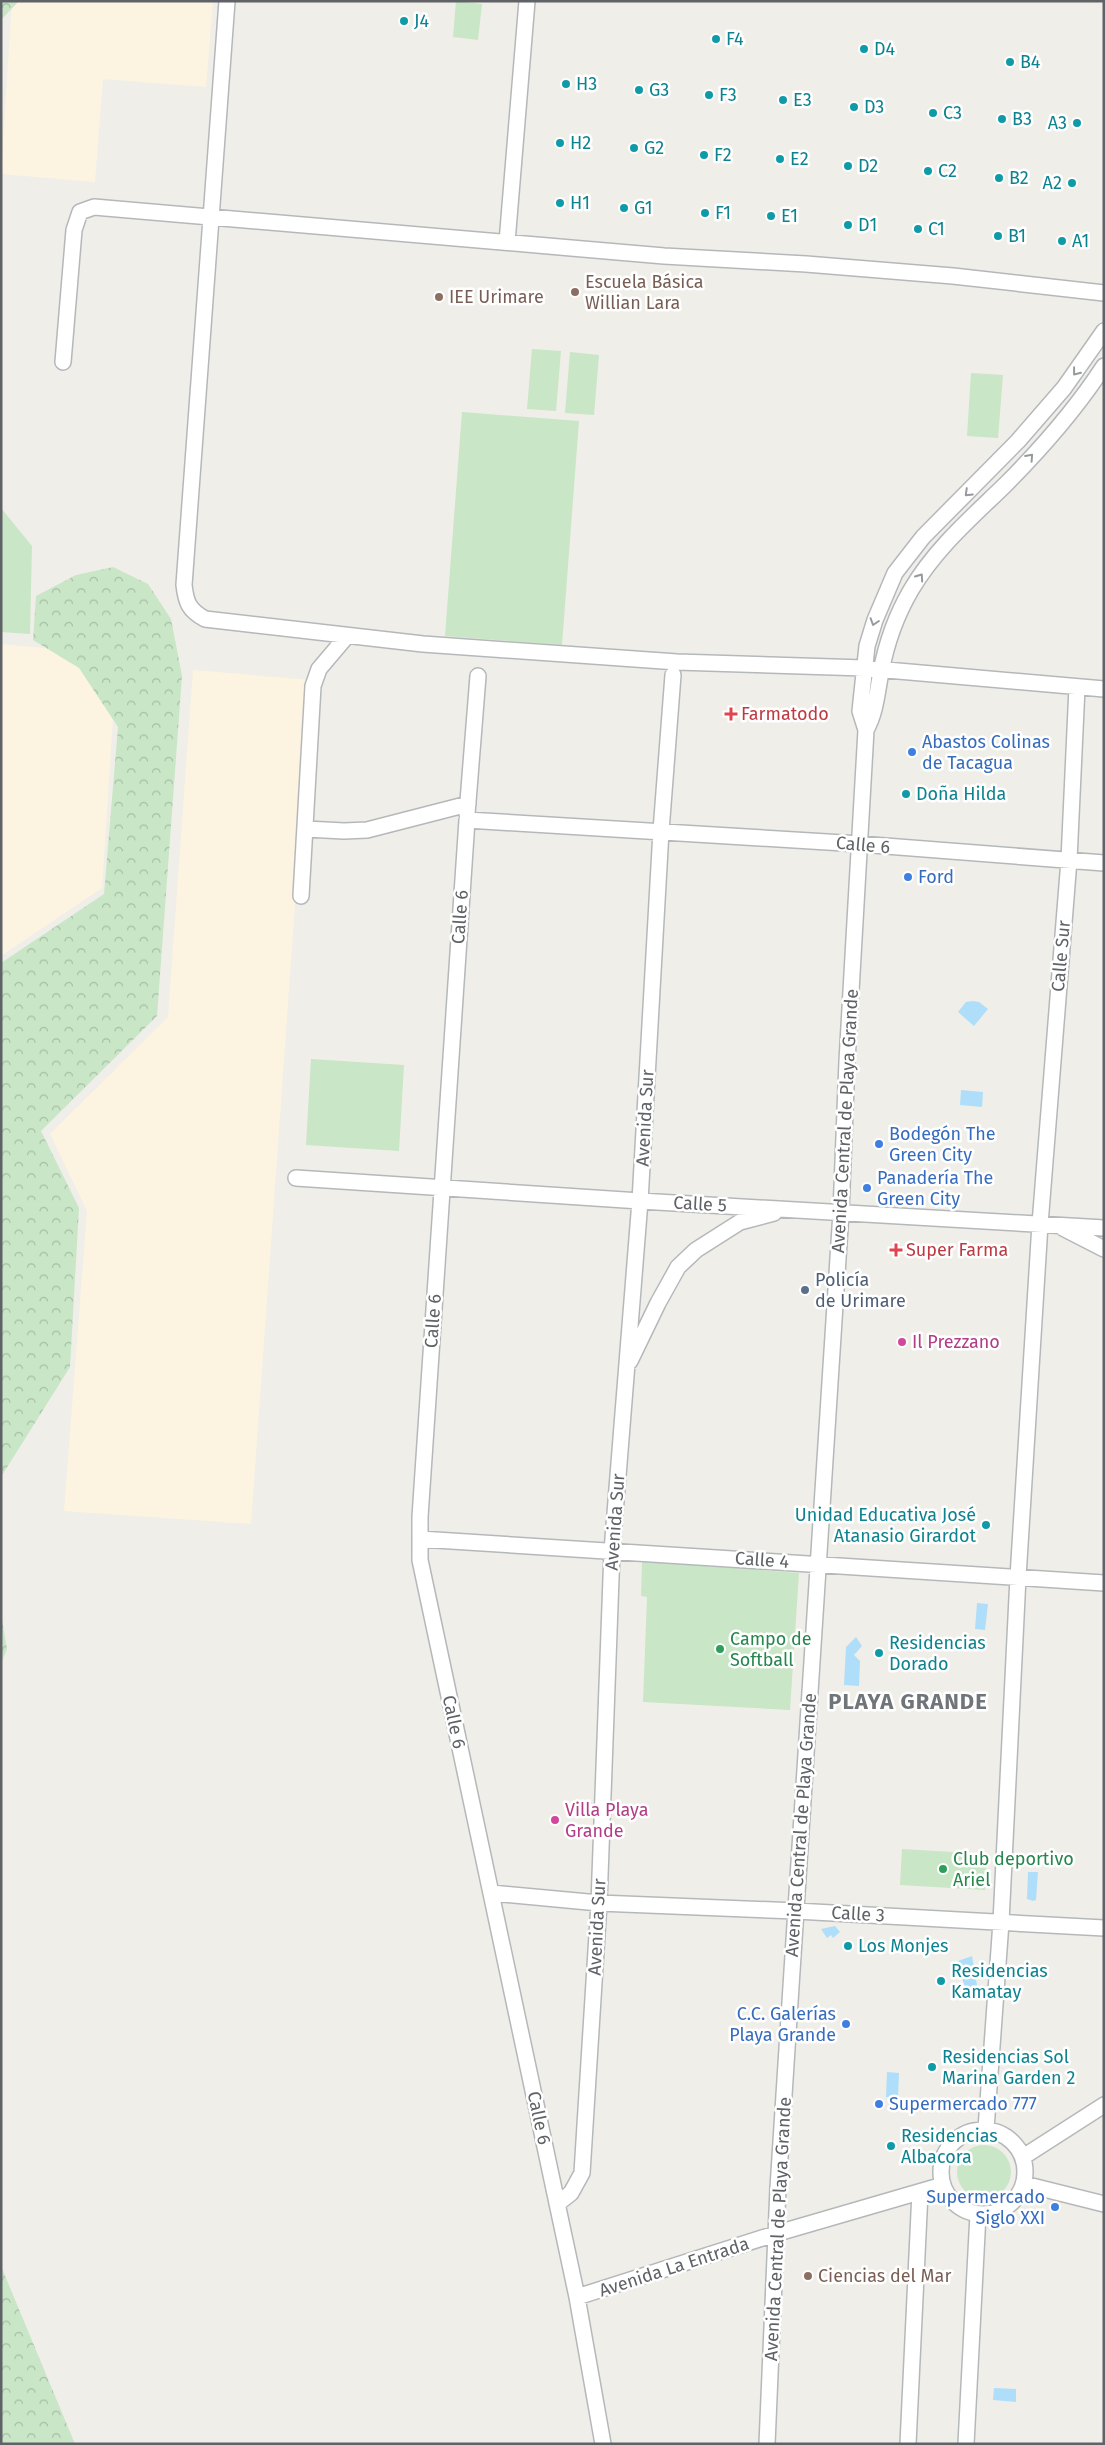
<svg xmlns="http://www.w3.org/2000/svg" width="1105" height="2445" font-family="'Fira Sans',sans-serif">
<style>
.commercial{fill:#fcf4e1}
.green{fill:#c9e6c7}
.forest{fill:url(#forest-crowns)}
.water{fill:#afdefa}
.lines{fill:none;stroke-linecap:round;stroke-linejoin:round}
.street-casing{stroke:#b5b8bb;stroke-width:18}
.street{stroke:#fff;stroke-width:15}
.oneway{stroke:#979a9c}
.culture-dot{fill:#0f9aa8;stroke:#fff;stroke-width:2}
.education-dot{fill:#8d6e63;stroke:#fff;stroke-width:2}
.health-dot{fill:#e0444e;stroke:#fff;stroke-width:2}
.shop-dot{fill:#3f7fe0;stroke:#fff;stroke-width:2}
.service-dot{fill:#5c6f8a;stroke:#fff;stroke-width:2}
.hotel-dot{fill:#d1479c;stroke:#fff;stroke-width:2}
.leisure-dot{fill:#2e9e5b;stroke:#fff;stroke-width:2}
.labels{text-anchor:middle;dominant-baseline:central;stroke-width:5;stroke-linejoin:round;paint-order:stroke}
.culture-label{font-size:18px;fill:#0d838f;stroke:#fff;text-anchor:start}
.education-label{font-size:18px;fill:#785e54;stroke:#fff;text-anchor:start}
.health-label{font-size:18px;fill:#be3a42;stroke:#fff;text-anchor:start}
.shop-label{font-size:18px;fill:#366cbe;stroke:#fff;text-anchor:start}
.street-label{font-size:18px;fill:#5f6367;stroke:#fff}
.service-label{font-size:18px;fill:#4e5e75;stroke:#fff;text-anchor:start}
.hotel-label{font-size:18px;fill:#b23c85;stroke:#fff;text-anchor:start}
.leisure-label{font-size:18px;fill:#27864d;stroke:#fff;text-anchor:start}
.district-label{font-size:22px;font-weight:bold;letter-spacing:1px;fill:#707579;stroke:#fff}
</style>
<defs>
<pattern id="forest-crowns" width="20" height="18" patternUnits="userSpaceOnUse" patternTransform="scale(1.25)"><rect width="20" height="18" fill="#c9e6c7"/><path d="M2 6a3 3 0 1 1 6 0M12 15a3 3 0 1 1 6 0" fill="none" stroke="#a6bea5"/></pattern>
</defs>
<rect width="100%" height="100%" fill="#f0eee8"/>
<!-- commercial -->
<path class="commercial" d="M12,1H213L206,87L103,79L95,182L1,174Z
M1,644L117,655L102,888L1,956Z
M193,670L311,680L251,1524L64,1511L87,1211L50,1134L168,1017Z"/>
<!-- green -->
<path class="green" d="M456,1L482,4L478,40L453,37Z
M532,349L561,351L556,411L527,409Z
M570,352L599,355L594,415L565,413Z
M971,373L1003,375L998,438L967,436Z
M462,412L579,421L562,645L445,636Z
M1,508L32,546L30,634L1,632Z
M311,1059L404,1065L399,1151L306,1145Z
M642,1561L799,1573L790,1710L643,1702L647,1597L641,1596Z
M902,1849L987,1854L985,1890L900,1885Z
M957 2172a27 27 0 1 1 54 0a27 27 0 1 1-54 0Z"/>
<!-- forest -->
<path class="forest" d="M1,1H19L1,20Z
M113,567L148,584L171,619L182,676L157,1016L41,1131L79,1208L70,1367L1,1477V963L104,894L118,727L79,668L33,640L36,596L76,575Z
M1,1614L7,1649L1,1663Z
M1,2266L75,2444H1Z"/>
<!-- water -->
<path class="water" d="M973,1001L979,1002L988,1009L974,1026L958,1012L966,1002Z
M961,1090L983,1092L982,1107L960,1105Z
M977,1603L988,1604L985,1630L975,1629Z
M856,1637L862,1646L854,1655L860,1661L859,1686L844,1685L846,1647Z
M1028,1872H1038L1036,1900L1033,1901L1027,1899Z
M835,1926L840,1932L833,1938L831,1935L827,1938L821,1929Z
M972,1956L977,1985L965,1989L958,1961Z
M887,2072L899,2073L898,2098L886,2097Z
M994,2388L1016,2389V2402L993,2400Z"/>
<g class="lines">
<defs>
<path id="street" d="M227,1L184,585C186,603 189,610 205,619L423,644L677,662L864,668L1104,689
M507,242L527,1
M63,362L74,230L80,212L94,207L664,256L806,264L953,276L1104,293
M866,730L860,711L867,646L875,620L895,573L923,537L1018,441L1064,388L1104,331
M467,814L478,676
M306,829L344,831L367,830L468,804
M301,896L313,686L319,669L347,636
M296,1178L640,1201L1104,1228
M1063,1228L1104,1249
M630,1361L658,1303L678,1267L696,1250L740,1222L774,1213
M420,1539L1104,1583
M492,1893L599,1903L796,1911L1104,1928
M986,2129L1001,1922L1018,1577L1040,1224L1069,860L1077,687
M941 2172a42 42 0 1 1 84 0a42 42 0 1 1-84 0Z
M1023,2157L1104,2105
M1024,2184L1104,2204
M557,2204L571,2193L582,2173L599,1903L612,1551L640,1201L661,831L673,675
M577,2297L778,2233L943,2185
M603,2444L577,2297L420,1560V1517L467,820L860,844L1104,863
M767,2444L778,2188L841,1212L847,1061L866,730C876,712 877,692 881,672C886,645 897,614 911,590C935,549 971,518 1004,486C1040,450 1076,409 1104,366
M908,2444L920,2192
M966,2444L978,2214"/>
</defs>
<!-- street casing -->
<use href="#street" class="street-casing"/>
<!-- street -->
<use href="#street" class="street"/>
</g>
<!-- one-way arrows -->
<defs><path id="oneway-chevron" d="M-2-3.5L2.5 0L-2 3.5" fill="none" stroke-width="1.6" stroke-linecap="round" stroke-linejoin="round" transform="scale(1.25)"/></defs>
<g class="oneway">
<use href="#oneway-chevron" transform="translate(1076 372) rotate(128)"/>
<use href="#oneway-chevron" transform="translate(1030 457) rotate(-48)"/>
<use href="#oneway-chevron" transform="translate(968 493) rotate(136)"/>
<use href="#oneway-chevron" transform="translate(920 577) rotate(-55)"/>
<use href="#oneway-chevron" transform="translate(874 622) rotate(108)"/>
</g>
<!-- markers -->
<g class="culture-dot">
<circle cx="404" cy="21" r="5"/>
<circle cx="716" cy="39" r="5"/>
<circle cx="864" cy="49" r="5"/>
<circle cx="1010" cy="62" r="5"/>
<circle cx="566" cy="84" r="5"/>
<circle cx="639" cy="90" r="5"/>
<circle cx="709" cy="95" r="5"/>
<circle cx="783" cy="100" r="5"/>
<circle cx="854" cy="107" r="5"/>
<circle cx="933" cy="113" r="5"/>
<circle cx="1002" cy="119" r="5"/>
<circle cx="1077" cy="123" r="5"/>
<circle cx="560" cy="143" r="5"/>
<circle cx="634" cy="148" r="5"/>
<circle cx="704" cy="155" r="5"/>
<circle cx="780" cy="159" r="5"/>
<circle cx="848" cy="166" r="5"/>
<circle cx="928" cy="171" r="5"/>
<circle cx="999" cy="178" r="5"/>
<circle cx="1072" cy="183" r="5"/>
<circle cx="560" cy="203" r="5"/>
<circle cx="624" cy="208" r="5"/>
<circle cx="705" cy="213" r="5"/>
<circle cx="771" cy="216" r="5"/>
<circle cx="848" cy="225" r="5"/>
<circle cx="918" cy="229" r="5"/>
<circle cx="998" cy="236" r="5"/>
<circle cx="1062" cy="241" r="5"/>
<circle cx="906" cy="794" r="5"/>
<circle cx="986" cy="1525" r="5"/>
<circle cx="879" cy="1653" r="5"/>
<circle cx="848" cy="1946" r="5"/>
<circle cx="941" cy="1981" r="5"/>
<circle cx="932" cy="2067" r="5"/>
<circle cx="891" cy="2146" r="5"/>
</g>
<g class="education-dot">
<circle cx="575" cy="292" r="5"/>
<circle cx="439" cy="297" r="5"/>
<circle cx="808" cy="2276" r="5"/>
</g>
<g class="health-dot">
<path d="M728.5 706.5h5v5h5v5h-5v5h-5v-5h-5v-5h5z"/>
<path d="M893.5 1242.5h5v5h5v5h-5v5h-5v-5h-5v-5h5z"/>
</g>
<g class="shop-dot">
<circle cx="912" cy="752" r="5"/>
<circle cx="908" cy="877" r="5"/>
<circle cx="879" cy="1144" r="5"/>
<circle cx="867" cy="1188" r="5"/>
<circle cx="846" cy="2024" r="5"/>
<circle cx="879" cy="2104" r="5"/>
<circle cx="1055" cy="2207" r="5"/>
</g>
<circle class="service-dot" cx="805" cy="1290" r="5"/>
<g class="hotel-dot">
<circle cx="902" cy="1342" r="5"/>
<circle cx="555" cy="1820" r="5"/>
</g>
<g class="leisure-dot">
<circle cx="720" cy="1649" r="5"/>
<circle cx="943" cy="1869" r="5"/>
</g>
<g class="labels">
<!-- culture labels -->
<g class="culture-label">
<text x="414" y="21">J4</text>
<text x="726" y="39">F4</text>
<text x="874" y="49">D4</text>
<text x="1020" y="62">B4</text>
<text x="576" y="84">H3</text>
<text x="649" y="90">G3</text>
<text x="719" y="95">F3</text>
<text x="793" y="100">E3</text>
<text x="864" y="107">D3</text>
<text x="943" y="113">C3</text>
<text x="1012" y="119">B3</text>
<text x="1067" y="123" text-anchor="end">A3</text>
<text x="570" y="143">H2</text>
<text x="644" y="148">G2</text>
<text x="714" y="155">F2</text>
<text x="790" y="159">E2</text>
<text x="858" y="166">D2</text>
<text x="938" y="171">C2</text>
<text x="1009" y="178">B2</text>
<text x="1062" y="183" text-anchor="end">A2</text>
<text x="570" y="203">H1</text>
<text x="634" y="208">G1</text>
<text x="715" y="213">F1</text>
<text x="781" y="216">E1</text>
<text x="858" y="225">D1</text>
<text x="928" y="229">C1</text>
<text x="1008" y="236">B1</text>
<text x="1072" y="241">A1</text>
<text x="916" y="794">Doña Hilda</text>
<text x="976" y="1515" text-anchor="end">Unidad Educativa José<tspan x="976" dy="21">Atanasio Girardot</tspan></text>
<text x="889" y="1643">Residencias<tspan x="889" dy="21">Dorado</tspan></text>
<text x="858" y="1946">Los Monjes</text>
<text x="951" y="1971">Residencias<tspan x="951" dy="21">Kamatay</tspan></text>
<text x="942" y="2057">Residencias Sol<tspan x="942" dy="21">Marina Garden 2</tspan></text>
<text x="901" y="2136">Residencias<tspan x="901" dy="21">Albacora</tspan></text>
</g>
<!-- education labels -->
<g class="education-label">
<text x="585" y="282">Escuela Básica<tspan x="585" dy="21">Willian Lara</tspan></text>
<text x="449" y="297">IEE Urimare</text>
<text x="818" y="2276">Ciencias del Mar</text>
</g>
<!-- health labels -->
<g class="health-label">
<text x="741" y="714">Farmatodo</text>
<text x="906" y="1250">Super Farma</text>
</g>
<!-- shop labels -->
<g class="shop-label">
<text x="922" y="742">Abastos Colinas<tspan x="922" dy="21">de Tacagua</tspan></text>
<text x="918" y="877">Ford</text>
<text x="889" y="1134">Bodegón The<tspan x="889" dy="21">Green City</tspan></text>
<text x="877" y="1178">Panadería The<tspan x="877" dy="21">Green City</tspan></text>
<text x="836" y="2014" text-anchor="end">C.C. Galerías<tspan x="836" dy="21">Playa Grande</tspan></text>
<text x="889" y="2104">Supermercado 777</text>
<text x="1045" y="2197" text-anchor="end">Supermercado<tspan x="1045" dy="21">Siglo XXI</tspan></text>
</g>
<!-- street labels -->
<g class="street-label">
<text transform="translate(863 845) rotate(5)">Calle 6</text>
<text transform="translate(460 917) rotate(-86)">Calle 6</text>
<text transform="translate(1061 956) rotate(-85)">Calle Sur</text>
<text transform="translate(645 1118) rotate(-87)">Avenida Sur</text>
<text transform="translate(845 1121) rotate(-87)">Avenida Central de Playa Grande</text>
<text transform="translate(700 1204) rotate(3)">Calle 5</text>
<text transform="translate(433 1321) rotate(-86)">Calle 6</text>
<text transform="translate(615 1522) rotate(-86)">Avenida Sur</text>
<text transform="translate(762 1560) rotate(4)">Calle 4</text>
<text transform="translate(454 1722) rotate(78)">Calle 6</text>
<text transform="translate(801 1825) rotate(-86)">Avenida Central de Playa Grande</text>
<text transform="translate(858 1914) rotate(3)">Calle 3</text>
<text transform="translate(597 1927) rotate(-87)">Avenida Sur</text>
<text transform="translate(539 2118) rotate(78)">Calle 6</text>
<text transform="translate(778 2229) rotate(-87)">Avenida Central de Playa Grande</text>
<text transform="translate(674 2267) rotate(-18)">Avenida La Entrada</text>
</g>
<!-- service labels -->
<g class="service-label">
<text x="815" y="1280">Policía<tspan x="815" dy="21">de Urimare</tspan></text>
</g>
<!-- hotel labels -->
<g class="hotel-label">
<text x="912" y="1342">Il Prezzano</text>
<text x="565" y="1810">Villa Playa<tspan x="565" dy="21">Grande</tspan></text>
</g>
<!-- leisure labels -->
<g class="leisure-label">
<text x="730" y="1639">Campo de<tspan x="730" dy="21">Softball</tspan></text>
<text x="953" y="1859">Club deportivo<tspan x="953" dy="21">Ariel</tspan></text>
</g>
<!-- district labels -->
<g class="district-label">
<text x="908" y="1701">PLAYA GRANDE</text>
</g>
</g>
<!-- border -->
<rect width="1105" height="2445" fill="none" stroke="#5f6367" stroke-width="5"/>
</svg>
